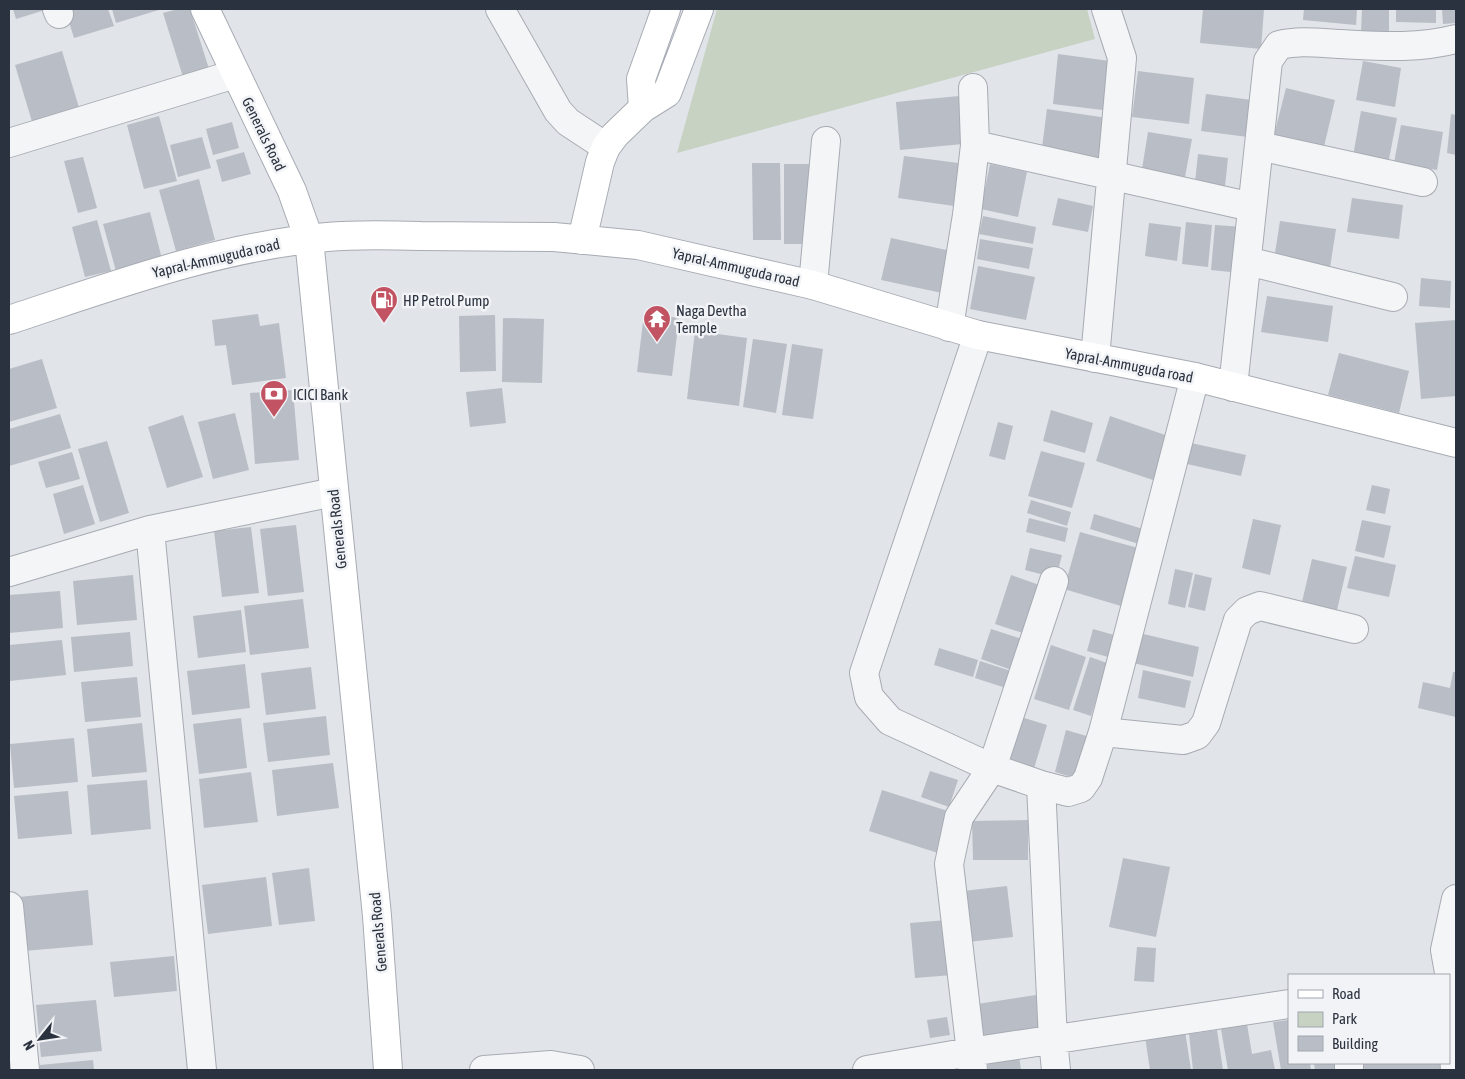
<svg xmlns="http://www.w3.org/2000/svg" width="1465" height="1079" font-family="'Asap Condensed',sans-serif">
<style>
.green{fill:#c7d2c3}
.building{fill:#b9bdc5}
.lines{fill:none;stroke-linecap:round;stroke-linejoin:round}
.street-casing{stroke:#a7abb3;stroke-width:30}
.secondary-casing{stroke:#a7abb3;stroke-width:30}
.street{stroke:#f4f5f7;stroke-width:28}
.secondary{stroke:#fff;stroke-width:28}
.labels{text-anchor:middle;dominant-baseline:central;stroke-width:5;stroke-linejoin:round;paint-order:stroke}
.street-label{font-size:15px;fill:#2b323f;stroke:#f1f3f6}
.poi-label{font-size:15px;fill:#2b323f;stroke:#f1f3f6;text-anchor:start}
</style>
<rect width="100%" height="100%" fill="#e1e4e9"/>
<!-- green -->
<path class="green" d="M717,9H1087L1095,39L677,153Z"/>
<!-- building -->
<path class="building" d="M13,9H48L16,19Z
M65,9H108L114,26L74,38Z
M112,9H162L116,23Z
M178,9H190L210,72L184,80L163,13Z
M1203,9H1264L1261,49L1200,43Z
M1304,9H1357L1356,25L1303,20Z
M1362,9H1389V32H1361Z
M1396,9H1436V23L1396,22Z
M1442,9H1456V23L1443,24Z
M62,51L80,111L33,125L15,65Z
M1058,54L1117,62L1111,111L1053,104Z
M1363,61L1401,68L1395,107L1356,100Z
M1138,71L1194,78L1189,124L1132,117Z
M1286,88L1335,100L1323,151L1273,139Z
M1206,94L1252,100L1248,137L1201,131Z
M959,96L963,144L900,150L896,102Z
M1047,109L1107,118L1102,158L1042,148Z
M1361,111L1397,118L1388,164L1353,156Z
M1451,114L1456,115V155L1447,153Z
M159,116L177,181L144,189L127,125Z
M232,122L239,148L213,155L206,129Z
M1401,125L1443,132L1437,170L1394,163Z
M1148,132L1192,139L1185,177L1142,169Z
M202,137L211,168L178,177L170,145Z
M244,152L251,174L222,182L216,160Z
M1198,154L1228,158L1224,196L1194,192Z
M904,156L966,164L961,207L898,198Z
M83,157L97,208L78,213L64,161Z
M752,163H780L781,240H753Z
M784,164H811V244H784Z
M990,164L1027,172L1018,217L981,209Z
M199,179L215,240L176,251L159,190Z
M1058,198L1093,206L1088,232L1052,225Z
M1352,198L1403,205L1399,239L1347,232Z
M150,212L162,259L116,271L103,224Z
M983,216L1036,227L1033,244L979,234Z
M97,220L111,271L85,277L72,227Z
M1280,221L1336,229L1329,274L1273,266Z
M1186,222L1212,225L1208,267L1182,264Z
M1149,223L1181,227L1177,261L1145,256Z
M1215,225L1244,227L1240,273L1211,270Z
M891,238L951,251L942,293L881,280Z
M980,239L1033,248L1029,269L977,259Z
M978,266L1035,277L1026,320L970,309Z
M1421,278L1451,281L1450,308L1419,306Z
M1267,296L1333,306L1328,342L1261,332Z
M644,313L679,318L672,376L637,372Z
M258,314L260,326L279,323L286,378L232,385L226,345L215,346L212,320Z
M495,315L496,371L460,372L459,316Z
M503,318L544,319L542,383L502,382Z
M1456,320V396L1421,399L1415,323Z
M695,331L747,338L739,406L687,399Z
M753,339L787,344L776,413L743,407Z
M792,344L823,349L813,419L782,415Z
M1339,353L1409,371L1399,413L1328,395Z
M42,359L57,408L9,422V369Z
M502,388L506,423L470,427L466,392Z
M293,390L299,460L255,464L250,393Z
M1051,410L1093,423L1085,453L1043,441Z
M235,413L249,470L213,479L198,422Z
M60,414L71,448L9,466V429Z
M183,415L203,477L167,488L148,427Z
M1110,416L1174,438L1159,482L1096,461Z
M998,422L1013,426L1005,460L989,456Z
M107,441L129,513L100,522L78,449Z
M1191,443L1246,455L1241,476L1187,464Z
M1041,451L1085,463L1072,508L1028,496Z
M72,452L80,479L46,488L38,462Z
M83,485L95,524L64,534L53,494Z
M1372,485L1390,489L1385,514L1366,510Z
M1031,500L1071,512L1067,526L1027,513Z
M1094,514L1143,529L1139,544L1090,529Z
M1029,518L1068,528L1065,542L1026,532Z
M1253,519L1281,525L1270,575L1242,568Z
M1362,520L1391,526L1384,558L1355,551Z
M296,525L304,592L268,596L260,529Z
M251,527L259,593L222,597L214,531Z
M1080,532L1138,548L1121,606L1064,589Z
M1030,548L1062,555L1056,578L1025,570Z
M1355,556L1396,565L1389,597L1347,588Z
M1312,559L1347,567L1337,610L1302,602Z
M1175,569L1193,573L1185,608L1168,604Z
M1195,574L1212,578L1205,611L1188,607Z
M133,575L137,620L77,625L73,581Z
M1011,575L1045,587L1029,635L995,624Z
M60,591L63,628L9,633V595Z
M303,599L309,648L250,655L244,606Z
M241,610L246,652L198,658L193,616Z
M991,629L1028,641L1017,672L981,659Z
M1093,629L1114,635L1108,657L1087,651Z
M130,632L133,666L74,672L71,637Z
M1139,633L1199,647L1193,677L1133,663Z
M62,640L66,675L9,681V645Z
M1051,645L1086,657L1069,710L1034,699Z
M939,648L978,660L973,677L934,665Z
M1090,657L1107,663L1091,716L1073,710Z
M980,661L1017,673L1012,690L975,678Z
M245,664L250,708L192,715L187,671Z
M311,667L316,709L266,715L261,673Z
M1143,670L1191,681L1185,708L1138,698Z
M1453,672H1456V717L1418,708L1423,682L1450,688Z
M137,677L141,717L85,722L81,682Z
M326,716L330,755L268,762L263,723Z
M1021,717L1047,725L1033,772L1006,764Z
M241,718L247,768L199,774L193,724Z
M142,723L147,772L92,777L87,729Z
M1066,730L1090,737L1078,779L1055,772Z
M74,738L78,782L14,788L10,744Z
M333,763L339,808L277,816L272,770Z
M930,771L958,780L949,807L921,797Z
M251,772L258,822L204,828L199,779Z
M147,780L151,829L91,835L87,785Z
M882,790L951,812L938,853L869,831Z
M68,791L72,834L18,839L14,796Z
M1028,820V860H973L972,821Z
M1123,858L1170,867L1156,937L1109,927Z
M309,868L315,921L279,925L272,873Z
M266,877L272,926L208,934L202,885Z
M1007,886L1013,937L968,942L963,891Z
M88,890L93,945L24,951L19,897Z
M947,920L952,975L915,978L910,923Z
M1137,947L1156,948L1154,982L1134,981Z
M174,956L177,991L114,997L110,962Z
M1036,995L1043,1037L983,1046L977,1004Z
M96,1000L102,1051L41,1057L36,1005Z
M947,1017L950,1035L930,1038L927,1020Z
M1289,1020V1063H1310L1311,1070H1281L1273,1022Z
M1247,1024L1252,1054L1271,1050L1275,1070H1228L1221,1029Z
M1217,1030L1223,1070H1193L1189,1034Z
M1185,1031L1191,1070H1150L1145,1037Z
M1019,1056L1021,1070H988L987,1061Z
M93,1060L94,1070H40V1065Z
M1314,1063H1340L1341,1070H1315Z
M1363,1063H1443L1444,1070H1364Z"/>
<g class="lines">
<defs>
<path id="street" d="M57,9L59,14
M500,9L558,111L568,122L606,147
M9,143L235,74
M975,145L1252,207
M1259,146L1423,182
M1247,261L1393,297
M813,285L826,141
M949,327L967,215L975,145L973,88
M978,335L864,673L869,697L890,721L992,768L1041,785L1068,792L1081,788L1088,778L1103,732L1195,377
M1095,358L1122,58L1106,9
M1233,387L1268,61L1279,45C1300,40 1319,43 1341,44C1379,46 1418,49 1456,39
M150,530L202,1070
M9,572L150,530L334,492
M1103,732L1183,740L1197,735L1206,723L1238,620L1247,611L1260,606L1354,629
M1041,785L1053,1040L1056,1070
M9,906L25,1070
M1349,1063V1070
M484,1070L551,1065L580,1070
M867,1070L970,1052L1289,1004
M973,1070L949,864L959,817L992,768L1054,581
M1455,1070L1450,978L1445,950L1456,899"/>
<path id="secondary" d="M205,9L292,191L309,239L377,916L388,1070
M643,108L641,79L666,9
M582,240L600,162L606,147L615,135L643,108L667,93L699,9
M9,320C113,286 217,247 327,237C358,234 390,235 421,236C466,236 510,237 554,237L638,245L813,285L978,335L1195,377L1456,443"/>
</defs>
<!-- street casing -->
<use href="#street" class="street-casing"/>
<!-- secondary casing -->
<use href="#secondary" class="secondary-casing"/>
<!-- street -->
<use href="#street" class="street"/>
<!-- secondary -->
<use href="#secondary" class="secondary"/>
</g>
<!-- icons -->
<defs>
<symbol id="fuel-pin" viewBox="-11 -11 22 30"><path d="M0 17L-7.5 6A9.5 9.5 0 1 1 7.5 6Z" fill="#c15362" stroke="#f1f3f6"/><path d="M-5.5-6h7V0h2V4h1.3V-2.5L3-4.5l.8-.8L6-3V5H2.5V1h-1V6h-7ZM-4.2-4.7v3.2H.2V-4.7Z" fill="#fff"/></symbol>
<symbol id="temple-pin" viewBox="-11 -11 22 30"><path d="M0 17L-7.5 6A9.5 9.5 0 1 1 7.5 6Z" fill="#c15362" stroke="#f1f3f6"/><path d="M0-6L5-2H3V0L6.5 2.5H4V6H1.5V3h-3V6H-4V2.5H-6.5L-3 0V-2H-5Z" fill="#fff"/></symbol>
<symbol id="bank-pin" viewBox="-11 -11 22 30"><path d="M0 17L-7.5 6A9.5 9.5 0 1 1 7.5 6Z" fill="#c15362" stroke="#f1f3f6"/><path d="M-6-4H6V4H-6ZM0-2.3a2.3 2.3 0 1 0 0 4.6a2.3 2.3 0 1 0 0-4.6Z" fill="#fff"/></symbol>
</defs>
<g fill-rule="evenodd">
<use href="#fuel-pin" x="368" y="284" width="32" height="43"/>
<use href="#temple-pin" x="641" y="303" width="32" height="43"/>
<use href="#bank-pin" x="258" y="378" width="32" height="43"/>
</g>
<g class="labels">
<!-- street labels -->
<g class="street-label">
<text transform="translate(264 134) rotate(64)">Generals Road</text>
<text transform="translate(216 258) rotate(-13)">Yapral-Ammuguda road</text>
<text transform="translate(736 267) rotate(13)">Yapral-Ammuguda road</text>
<text transform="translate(1129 365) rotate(11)">Yapral-Ammuguda road</text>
<text transform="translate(337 529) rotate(-96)">Generals Road</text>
<text transform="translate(378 932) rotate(-95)">Generals Road</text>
</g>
<!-- poi labels -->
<g class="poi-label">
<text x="403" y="300">HP Petrol Pump</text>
<text x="676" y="310">Naga Devtha<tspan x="676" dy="17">Temple</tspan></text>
<text x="293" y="394">ICICI Bank</text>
</g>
</g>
<!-- border -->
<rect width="1465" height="1079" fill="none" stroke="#2b323f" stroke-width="20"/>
<!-- legend -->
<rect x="1288" y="974" width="162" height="90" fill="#f1f3f6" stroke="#a2a6ad"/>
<rect x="1298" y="990" width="25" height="8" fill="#ffffff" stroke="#a2a6ad"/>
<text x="1332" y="999" font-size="15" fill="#2b323f">Road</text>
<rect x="1298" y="1012" width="25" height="15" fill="#c7d2c3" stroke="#a2a6ad"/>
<text x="1332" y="1024" font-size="15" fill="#2b323f">Park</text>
<rect x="1298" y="1036" width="25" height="15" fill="#b9bdc5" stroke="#a2a6ad"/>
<text x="1332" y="1049" font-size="15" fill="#2b323f">Building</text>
<!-- north arrow -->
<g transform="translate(40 1039) rotate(240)" stroke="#f1f3f6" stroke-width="4" paint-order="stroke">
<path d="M0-4L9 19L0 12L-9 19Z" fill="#2b323f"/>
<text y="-8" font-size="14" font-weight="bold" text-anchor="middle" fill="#2b323f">N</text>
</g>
</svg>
